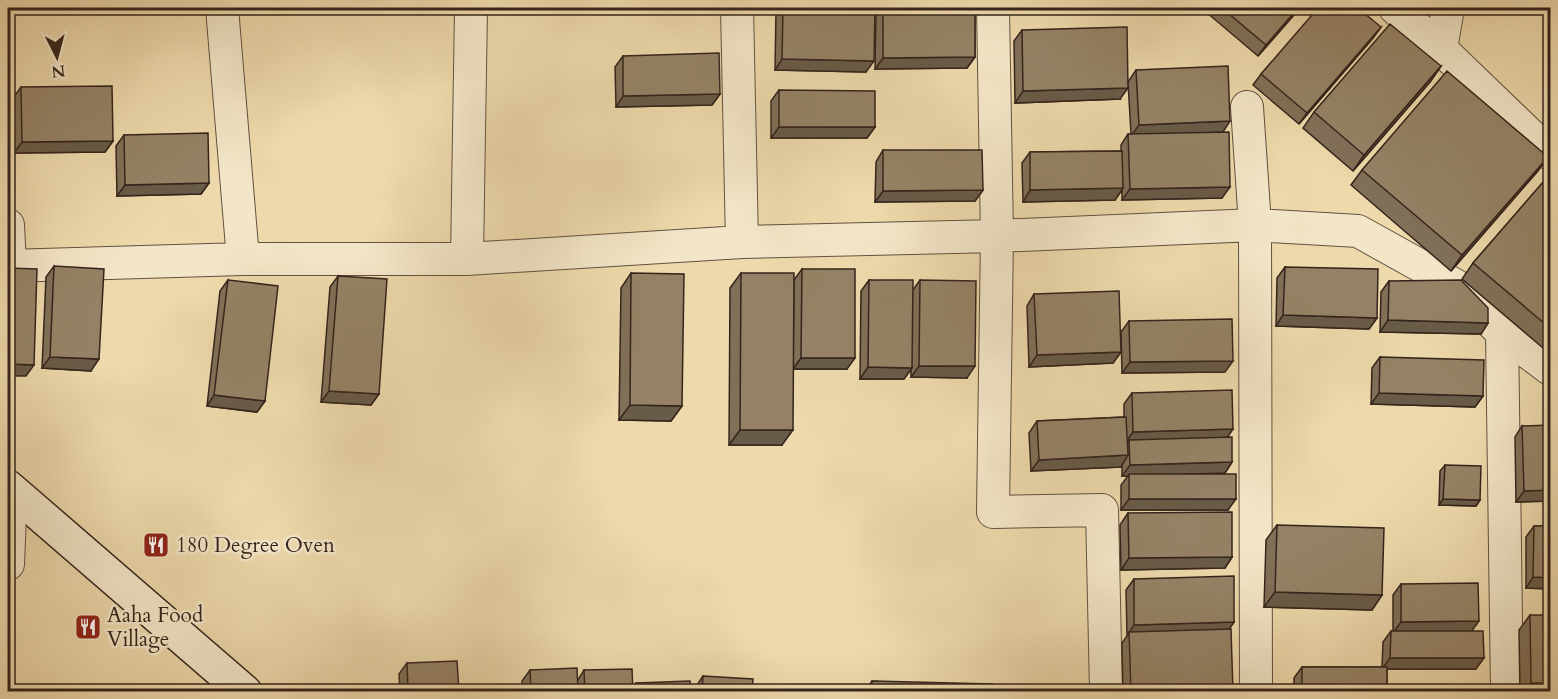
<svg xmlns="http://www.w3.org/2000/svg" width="1558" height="699" viewBox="0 0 1558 699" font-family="Cardo,serif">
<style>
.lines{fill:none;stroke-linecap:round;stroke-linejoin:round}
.street-casing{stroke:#635140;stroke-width:34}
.secondary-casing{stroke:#35241c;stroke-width:36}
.street{stroke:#f3e6c8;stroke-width:32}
.secondary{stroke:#f3e6c8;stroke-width:33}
.wall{fill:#807058;stroke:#35241c;stroke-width:1.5}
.shaded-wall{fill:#685b47;stroke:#35241c;stroke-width:1.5}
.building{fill:#958266;stroke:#35241c;stroke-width:1.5}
.labels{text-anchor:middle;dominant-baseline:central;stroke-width:5;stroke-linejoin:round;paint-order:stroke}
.poi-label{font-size:21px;fill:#35241c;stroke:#f3e6c8;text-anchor:start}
</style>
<rect width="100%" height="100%" fill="#edd9ab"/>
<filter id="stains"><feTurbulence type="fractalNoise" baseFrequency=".00333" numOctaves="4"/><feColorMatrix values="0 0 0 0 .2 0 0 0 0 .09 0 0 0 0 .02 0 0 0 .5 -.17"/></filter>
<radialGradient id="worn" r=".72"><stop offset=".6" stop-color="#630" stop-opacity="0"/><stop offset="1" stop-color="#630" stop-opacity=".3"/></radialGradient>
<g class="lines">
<defs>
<path id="street" d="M222,8L243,259
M993,8L997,236L993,512L1102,510L1106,692
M1395,8L1441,49
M1448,8L1441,49L1550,154
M1247,107L1255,225L1256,692
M8,225L10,266
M742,242L997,236L1255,225L1358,231L1455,285L1502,333L1550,369
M467,259L471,8
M8,266L243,259H467L742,242L737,8
M1502,333L1507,692
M8,564L11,491"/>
<path id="secondary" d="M8,487L245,692"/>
</defs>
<!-- street casing -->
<use href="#street" class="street-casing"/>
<!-- secondary casing -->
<use href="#secondary" class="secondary-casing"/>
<!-- street -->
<use href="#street" class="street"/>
<!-- secondary -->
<use href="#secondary" class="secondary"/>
</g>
<!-- wall -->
<path class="wall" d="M777,8H875L866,72L775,70L776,10Z
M876,8H975V57L967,68L875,69Z
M1209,8H1300L1258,56L1206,12Z
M1381,27L1373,38L1299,124L1253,85L1261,74Z
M1022,30L1120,99L1015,103L1014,41Z
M623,56L720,94L712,105L616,107L615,67Z
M1441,66L1430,82L1353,171L1303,128L1314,112Z
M1136,70L1223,132L1222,198L1122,200V190L1115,200L1023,202L1022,163L1030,152L1121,151V145L1128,134H1131L1128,82Z
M21,87L113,141L105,152L14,153L13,98Z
M779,90L875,127L867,138H771V101Z
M124,135L209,183L201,194L117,196L116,146Z
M883,150L983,190L975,201L875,202L876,162Z
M1548,157L1537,172L1451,271L1351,185L1362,170Z
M1551,173V339L1543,348L1462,279L1473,263Z
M54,266L91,371L42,368L46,277Z
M1285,267L1377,318L1369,329L1276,326L1277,278Z
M802,269L847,369H793L794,280Z
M631,273L682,406L671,421L619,420L621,288Z
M741,273L782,445H729L730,288Z
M338,276L379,394L371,405L321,402L330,287Z
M228,280L265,401L257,412L207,406L220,291Z
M869,280L913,290L920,280L967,378L911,377V369L904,379H860L861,291Z
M1389,281L1488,323L1481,334L1380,332L1381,292Z
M1034,294L1121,352L1113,363L1029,367L1027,306Z
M1129,321L1225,372L1122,373L1121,332Z
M1380,357L1483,396L1475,407L1371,404L1372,368Z
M1132,393L1227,437L1232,462L1225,473L1196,474L1228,510H1121V485L1128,476H1122V465L1121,467L1031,471L1029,433L1037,421L1124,417V404Z
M1522,426L1551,501L1516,502L1515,437Z
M1445,465L1480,500L1476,506L1439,505L1440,471Z
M1128,513L1232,557L1225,568L1121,570L1120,525Z
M1277,525L1382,595L1372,610L1264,607L1266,540Z
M1534,526H1551V589L1526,588V537Z
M1134,579L1234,622L1229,629L1233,692H1123L1122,643L1127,636L1126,590Z
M1401,584L1472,631L1476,669H1387V692H1294V678L1302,667H1382L1383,642L1391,631H1393V595Z
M1530,615L1551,692H1520L1519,630Z
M407,663L459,692H400L399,674Z
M530,670L578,680L584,670L633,687L636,683L691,692H522V681Z
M703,676L752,692H695V688Z
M872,681L993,692H865Z"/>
<!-- shaded-wall -->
<path class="shaded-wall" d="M511,8H575L511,9Z
M1298,8H1300L1258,56L1266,45Z
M1381,27L1373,38L1299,124L1307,113Z
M975,57L967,68L875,69L883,58Z
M782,59L874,61L866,72L775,70Z
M1441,66L1430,82L1353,171L1364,155Z
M1128,88L1120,99L1015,103L1023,91Z
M720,94L712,105L616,107L623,96Z
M1230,121L1223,132L1131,136L1139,125Z
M779,127H875L867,138H771Z
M113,141L105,152L14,153L22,142Z
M1548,157L1537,172L1451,271L1462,255Z
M209,183L201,194L117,196L125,185Z
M1230,187L1222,198L1122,200L1130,189Z
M1123,188L1115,200L1023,202L1030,190Z
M983,190L975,201L875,202L883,191Z
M1283,315L1377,318L1369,329L1276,326Z
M1388,320L1488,323L1481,334L1380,332Z
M1121,352L1113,363L1029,367L1037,355Z
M50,357L99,359L91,371L42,368Z
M801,358H855L847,369H793Z
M1233,361L1225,372L1122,373L1130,362Z
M8,364L34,365L26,376H8Z
M919,366H975L967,378L911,377Z
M868,367L912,368L904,379H860Z
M329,391L379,394L371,405L321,402Z
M1379,393L1483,396L1475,407L1371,404Z
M214,395L265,401L257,412L207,406Z
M630,405L682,406L671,421L619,420Z
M1233,429L1225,441L1129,440L1127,443H1125L1133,432Z
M740,430H793L782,445H729Z
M1128,455L1121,467L1031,471L1039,460Z
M1232,462L1225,473L1129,476V474L1128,476H1122L1130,465Z
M1551,490V501L1516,502L1524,491Z
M1129,499H1236L1228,510H1121Z
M1443,499L1480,500L1476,506L1439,505Z
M1232,557L1225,568L1121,570L1129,558Z
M1533,577L1551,578V589L1526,588Z
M1275,592L1382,595L1372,610L1264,607Z
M1479,621L1471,632L1393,633L1401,622Z
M1234,622L1226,634L1129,632L1127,636L1134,625Z
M1390,658H1484L1476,669H1382Z
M1531,683H1551V692H1525Z"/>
<!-- building -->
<path class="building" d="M783,8H875L874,61L782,59Z
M883,8H975V57L883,58Z
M1222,8H1298L1266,45Z
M1318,8H1358L1381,27L1307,113L1261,74Z
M1390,24L1441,66L1364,155L1314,112Z
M1127,27L1128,88L1023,91L1022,30Z
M719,53L720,94L623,96V56Z
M1228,66L1230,121L1139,125L1136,70Z
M1447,71L1548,157L1462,255L1362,170Z
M112,86L113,141L22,142L21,87Z
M779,90L875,91V127H779Z
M1229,132L1230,187L1130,189L1128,134Z
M208,133L209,183L125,185L124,135Z
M883,150H982L983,190L883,191Z
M1122,151L1123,188L1030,190V152Z
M1551,173V329L1473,263Z
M54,266L104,269L99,359L50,357Z
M1285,267L1378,269L1377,318L1283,315Z
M8,268L37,269L34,365L8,364Z
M802,269H855V358H801Z
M631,273L684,274L682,406L630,405Z
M741,273H794L793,430H740Z
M338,276L387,279L379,394L329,391Z
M228,280L278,286L265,401L214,395Z
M869,280H913L912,368L868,367Z
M920,280L976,281L975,366H919Z
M1461,280L1488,308V323L1388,320L1389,281Z
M1119,291L1121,352L1037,355L1034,294Z
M1232,319L1233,361L1130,362L1129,321Z
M1380,357L1484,360L1483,396L1379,393Z
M1232,390L1233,429L1133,432L1132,393Z
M1126,417L1128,455L1039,460L1037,421Z
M1551,425V490L1524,491L1522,426Z
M1232,437V462L1130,465L1129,440Z
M1445,465L1481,466L1480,500L1443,499Z
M1129,474H1236V499H1129Z
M1232,512V557L1129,558L1128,513Z
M1277,525L1384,528L1382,595L1275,592Z
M1534,526H1551V578L1533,577Z
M1234,576V622L1134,625V579Z
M1478,583L1479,621L1401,622V584Z
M1530,615H1551V683H1531Z
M1231,629L1233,692H1131L1129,632Z
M1391,631H1483L1484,658H1390Z
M457,661L459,692H408L407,663Z
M1302,667H1387V692H1302Z
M577,668L578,692H531L530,670Z
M632,669L633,692H585L584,670Z
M703,676L753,679L752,692H702Z
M690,681L691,692H636V683Z
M872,681L993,684V692H872Z"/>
<!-- icons -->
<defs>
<symbol id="restaurant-square" viewBox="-11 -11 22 22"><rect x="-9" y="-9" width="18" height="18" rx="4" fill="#8f2418" stroke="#f3e6c8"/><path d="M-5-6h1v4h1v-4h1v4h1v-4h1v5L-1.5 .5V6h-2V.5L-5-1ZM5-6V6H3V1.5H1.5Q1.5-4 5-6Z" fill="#fff"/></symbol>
</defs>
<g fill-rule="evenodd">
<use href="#restaurant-square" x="141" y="530" width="30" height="30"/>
<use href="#restaurant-square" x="73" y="612" width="30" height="30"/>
</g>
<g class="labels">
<!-- poi labels -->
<g class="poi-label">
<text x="176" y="545">180 Degree Oven</text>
<text x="107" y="615">Aaha Food<tspan x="107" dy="24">Village</tspan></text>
</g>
</g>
<!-- margin -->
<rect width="1558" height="699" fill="none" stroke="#edd9ab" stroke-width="30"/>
<rect x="9" y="9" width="1540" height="681" fill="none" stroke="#35241c" stroke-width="3"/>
<rect x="15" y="15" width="1528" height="669" fill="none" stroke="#35241c" stroke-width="1.5"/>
<!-- north arrow -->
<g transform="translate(57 57) rotate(174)" stroke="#f3e6c8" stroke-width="4.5" paint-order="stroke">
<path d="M0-4.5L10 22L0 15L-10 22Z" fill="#35241c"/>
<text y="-9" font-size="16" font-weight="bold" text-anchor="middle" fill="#35241c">N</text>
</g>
<rect width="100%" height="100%" filter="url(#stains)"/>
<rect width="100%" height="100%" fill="url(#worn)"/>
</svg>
